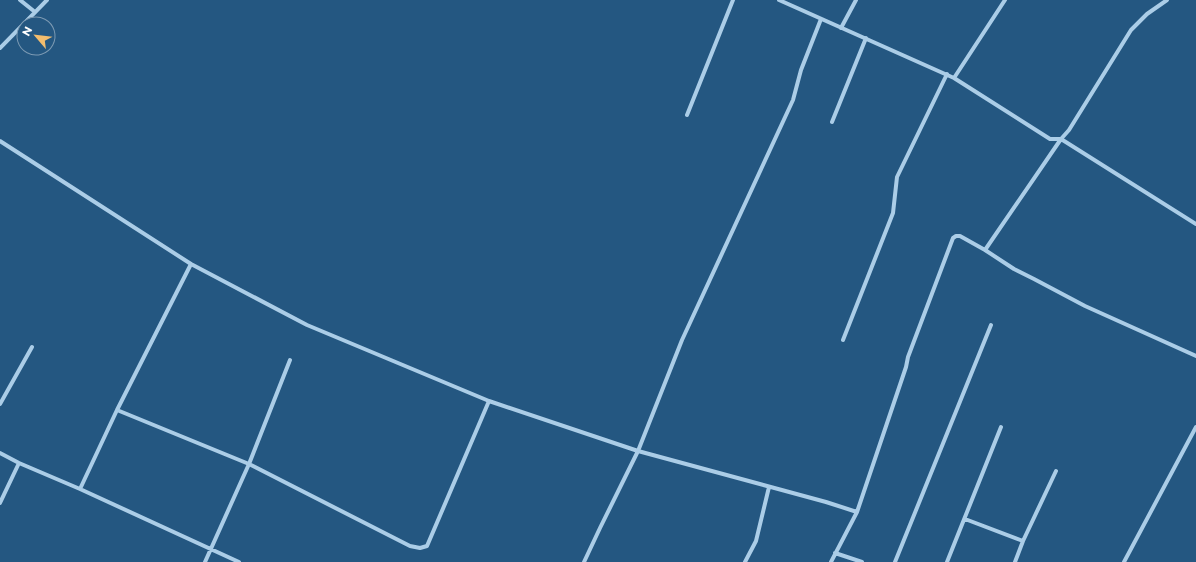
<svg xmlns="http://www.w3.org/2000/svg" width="1196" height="562" viewBox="0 0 1196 562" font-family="Montserrat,sans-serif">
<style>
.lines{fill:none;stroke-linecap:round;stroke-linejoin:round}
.street{stroke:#abcde7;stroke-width:4}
</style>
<rect width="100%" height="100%" fill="#245781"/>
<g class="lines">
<!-- street -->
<path class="street" d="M20,0L35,12
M779,0L954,78L1050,139H1061L1069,130L1131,30L1147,14L1167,0
M841,28L856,0
M0,48L47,0
M954,78L1005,0
M687,115L733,0
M832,122L866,38
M0,141L191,264L307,325L489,401L638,451L826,502L857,512L906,367L908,357L953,238L956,236H960L985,250L1061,139L1196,224
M985,250L1014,269L1034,279L1085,306L1196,356
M843,340L893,213L897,177L947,74
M0,404L32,347
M117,410L249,464L410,546L420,548L427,546L489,401
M0,453L19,463L80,489L239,562
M80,489L117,410L191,264
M0,503L19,463
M965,519L1023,541
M835,553L862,562
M205,562L249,464L290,360
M584,562L600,528L638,451L682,340L793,100L801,70L821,19
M745,562L756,541L769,487
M831,562L857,512
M895,562L991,325
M947,562L1001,427
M1015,562L1023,541L1056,471
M1124,562L1196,427"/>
</g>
<!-- north arrow -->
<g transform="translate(36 36) rotate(298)"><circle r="19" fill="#245781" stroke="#7c9ab3"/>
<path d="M0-3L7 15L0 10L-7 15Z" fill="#f2bd6e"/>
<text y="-6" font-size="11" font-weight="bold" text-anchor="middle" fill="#ffffff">N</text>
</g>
</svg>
